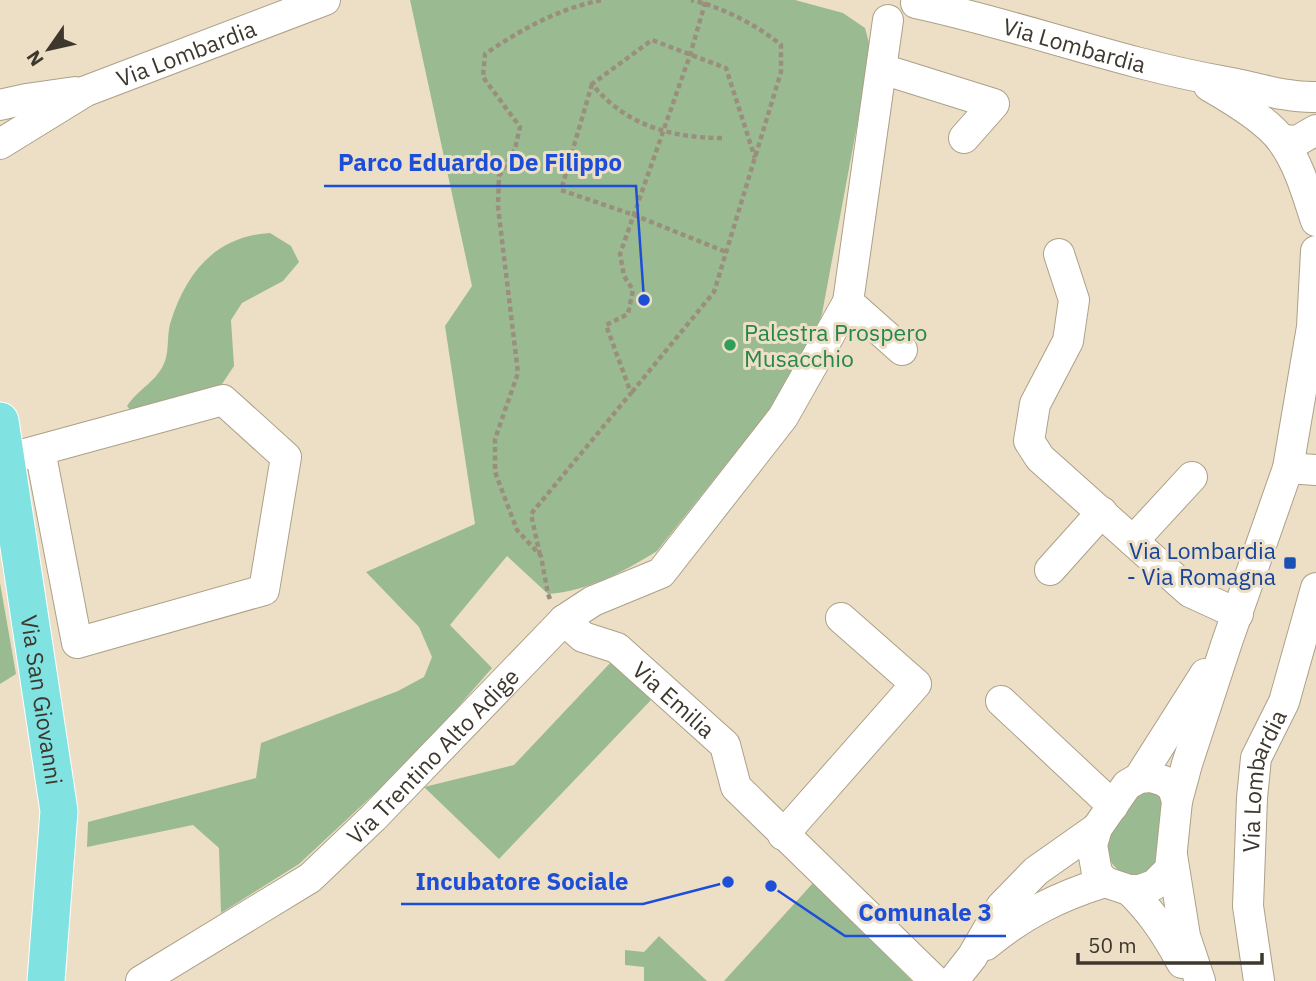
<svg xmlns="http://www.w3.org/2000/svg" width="1316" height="981" viewBox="0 0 1316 981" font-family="'IBM Plex Sans',sans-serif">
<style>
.green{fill:#9abb92}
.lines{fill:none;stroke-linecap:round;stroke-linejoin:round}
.minor-casing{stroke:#aca088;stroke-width:32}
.major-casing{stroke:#fff;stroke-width:39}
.path{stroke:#9a8f7d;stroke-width:4.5;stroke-dasharray:5 3.5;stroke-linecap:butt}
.minor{stroke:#fff;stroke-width:30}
.major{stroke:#80e3e2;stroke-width:37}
.leisure-dot{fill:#2e9e5b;stroke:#eddfc6;stroke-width:2.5}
.transit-dot{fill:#1a4fb4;stroke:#eddfc6;stroke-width:2.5}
.labels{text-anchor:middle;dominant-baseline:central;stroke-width:6;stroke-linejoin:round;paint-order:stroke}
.street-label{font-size:23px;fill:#3d372d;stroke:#eddfc6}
.leisure-label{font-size:23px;fill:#27864d;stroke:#eddfc6;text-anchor:start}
.transit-label{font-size:23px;fill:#164399;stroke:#eddfc6;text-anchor:end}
.leader{fill:none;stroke:#1d4ed8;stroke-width:2.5}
.callout-dot{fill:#1d4ed8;stroke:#eddfc6;stroke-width:2.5}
.callout-label{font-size:24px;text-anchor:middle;font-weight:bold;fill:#1d4ed8;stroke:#eddfc6;stroke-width:6;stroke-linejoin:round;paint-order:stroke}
</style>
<rect width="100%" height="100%" fill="#eddfc6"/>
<!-- green -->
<path class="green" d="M410,0H795L843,13L865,28L871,50L822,314L801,370L657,551C623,572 588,591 548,594L507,556L450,625L492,668L417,754L299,864L221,913L219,848L193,825L87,847L88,822L256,778L261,743L398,691L424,677L432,657L419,627L366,572L475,524L445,326L472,286Z
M270,233L291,246L299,262L283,281L242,303L231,320L234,366L222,384L209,391L133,413L127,406C138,389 158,381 165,361C169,350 167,336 170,324C185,274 215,236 270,233Z
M0,583L16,674L0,684Z
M612,661L651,700L499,859L424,787L514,765Z
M1140,791L1158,793L1163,798L1160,861C1156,864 1152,869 1147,872C1126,883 1105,865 1107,843C1108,827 1131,804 1140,791Z
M813,883L912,981H724Z
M659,936L707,981H644V967L625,965V950L644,952Z"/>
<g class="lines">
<defs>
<g id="minor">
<path id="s1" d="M916,3C1019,25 1119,63 1221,81C1253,86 1284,98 1316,97"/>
<path d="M882,69L994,104L964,138"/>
<path d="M1209,86C1230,98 1268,121 1282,141C1299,164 1307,194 1316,221"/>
<path d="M0,105L26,99L75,92"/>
<path d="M1282,140L1297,141L1316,130"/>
<path id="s2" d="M0,144L86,91L325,0"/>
<path d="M1059,254L1074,300L1068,341L1035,404L1029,441L1040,458L1190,592L1238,614"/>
<path d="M848,302L902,350"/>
<path d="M7,459L223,400L286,457L264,590L77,643L40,450"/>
<path d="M1288,468L1316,470"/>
<path d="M1133,541L1192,477"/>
<path d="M1050,570L1102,512"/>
<path id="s3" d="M564,620L583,637L617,648L725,745L736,787L935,981"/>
<path d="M1001,701L1113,806"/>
<path d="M1151,777L1164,781L1173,788L1177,801L1170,869L1154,885L1140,890H1129L1105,882L1097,873L1092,845L1097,828L1127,785L1139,778Z"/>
<path d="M1139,778L1205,674"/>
<path d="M1177,801L1187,764L1227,642L1288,468L1312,327L1316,251"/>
<path d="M783,835L916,684L841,618"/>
<path d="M1172,855L1185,936L1200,981"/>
<path d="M1129,890C1152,912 1167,935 1182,963"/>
<path d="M986,945C1023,914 1060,896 1105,882"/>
<path id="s4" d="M141,981L310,878L373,818L564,620L593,601L661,573L783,417L848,302L888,20"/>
<path d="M953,981L972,957L1001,907L1036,871L1097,828"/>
<path id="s5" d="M1259,981L1248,906L1252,798L1256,758L1284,702L1316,588"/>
</g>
<g id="major">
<path id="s6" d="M0,421L59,811L46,981"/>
</g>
</defs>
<!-- minor casing -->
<use href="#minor" class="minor-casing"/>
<!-- major casing -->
<use href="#major" class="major-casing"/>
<!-- path -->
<path class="path" d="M592,84L561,190L634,215L726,252
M722,138C671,138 625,125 592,84L652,40L726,68L755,158
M632,392L714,292L781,72V45C757,25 722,7 691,0
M540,555L531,514L631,393L606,325L628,314L633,290L624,276L620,254L690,55L706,0
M550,599L548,594L541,556L517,530L495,472V439L518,373L498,207L499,176L515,149L520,127L483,77L485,54C522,29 559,8 603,0"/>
<!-- minor -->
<use href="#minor" class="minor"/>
<!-- major -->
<use href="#major" class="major"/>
</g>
<!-- markers -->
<circle class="leisure-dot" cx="730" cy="345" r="7"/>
<rect class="transit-dot" x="1283" y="556" width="14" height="14" rx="3.5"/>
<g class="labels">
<!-- street labels -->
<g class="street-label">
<text stroke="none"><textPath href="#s1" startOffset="164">Via Lombardia</textPath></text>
<text stroke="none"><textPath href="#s2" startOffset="208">Via Lombardia</textPath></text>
<text stroke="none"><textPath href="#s3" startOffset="138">Via Emilia</textPath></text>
<text stroke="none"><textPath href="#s6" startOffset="282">Via San Giovanni</textPath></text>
<text stroke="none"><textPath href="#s4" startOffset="371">Via Trentino Alto Adige</textPath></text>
<text stroke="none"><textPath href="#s5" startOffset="203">Via Lombardia</textPath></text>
</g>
<!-- leisure labels -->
<g class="leisure-label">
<text x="744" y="332">Palestra Prospero<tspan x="744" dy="26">Musacchio</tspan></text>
</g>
<!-- transit labels -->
<g class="transit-label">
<text x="1276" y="550">Via Lombardia<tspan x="1276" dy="26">- Via Romagna</tspan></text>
</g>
</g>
<!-- callouts -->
<path class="leader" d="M644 300L636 186H324M728 882L643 904H401M771 886L845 936H1006"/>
<g class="callout-dot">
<circle cx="644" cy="300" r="7"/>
<circle cx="728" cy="882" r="7"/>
<circle cx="771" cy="886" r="7"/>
</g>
<g class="callout-label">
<text x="480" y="171">Parco Eduardo De Filippo</text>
<text x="522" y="890">Incubatore Sociale</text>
<text x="925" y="921">Comunale 3</text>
</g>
<!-- north arrow -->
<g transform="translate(49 49) rotate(236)" stroke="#eddfc6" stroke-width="5" paint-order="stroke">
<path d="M0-5L12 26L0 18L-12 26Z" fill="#3d372d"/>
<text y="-10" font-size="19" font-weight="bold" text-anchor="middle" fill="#3d372d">N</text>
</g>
<!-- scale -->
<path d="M1078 953v10h184v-10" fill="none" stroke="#3d372d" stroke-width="3.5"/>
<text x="1088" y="953" font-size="21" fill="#3d372d" stroke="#eddfc6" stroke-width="5" paint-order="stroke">50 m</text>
</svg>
